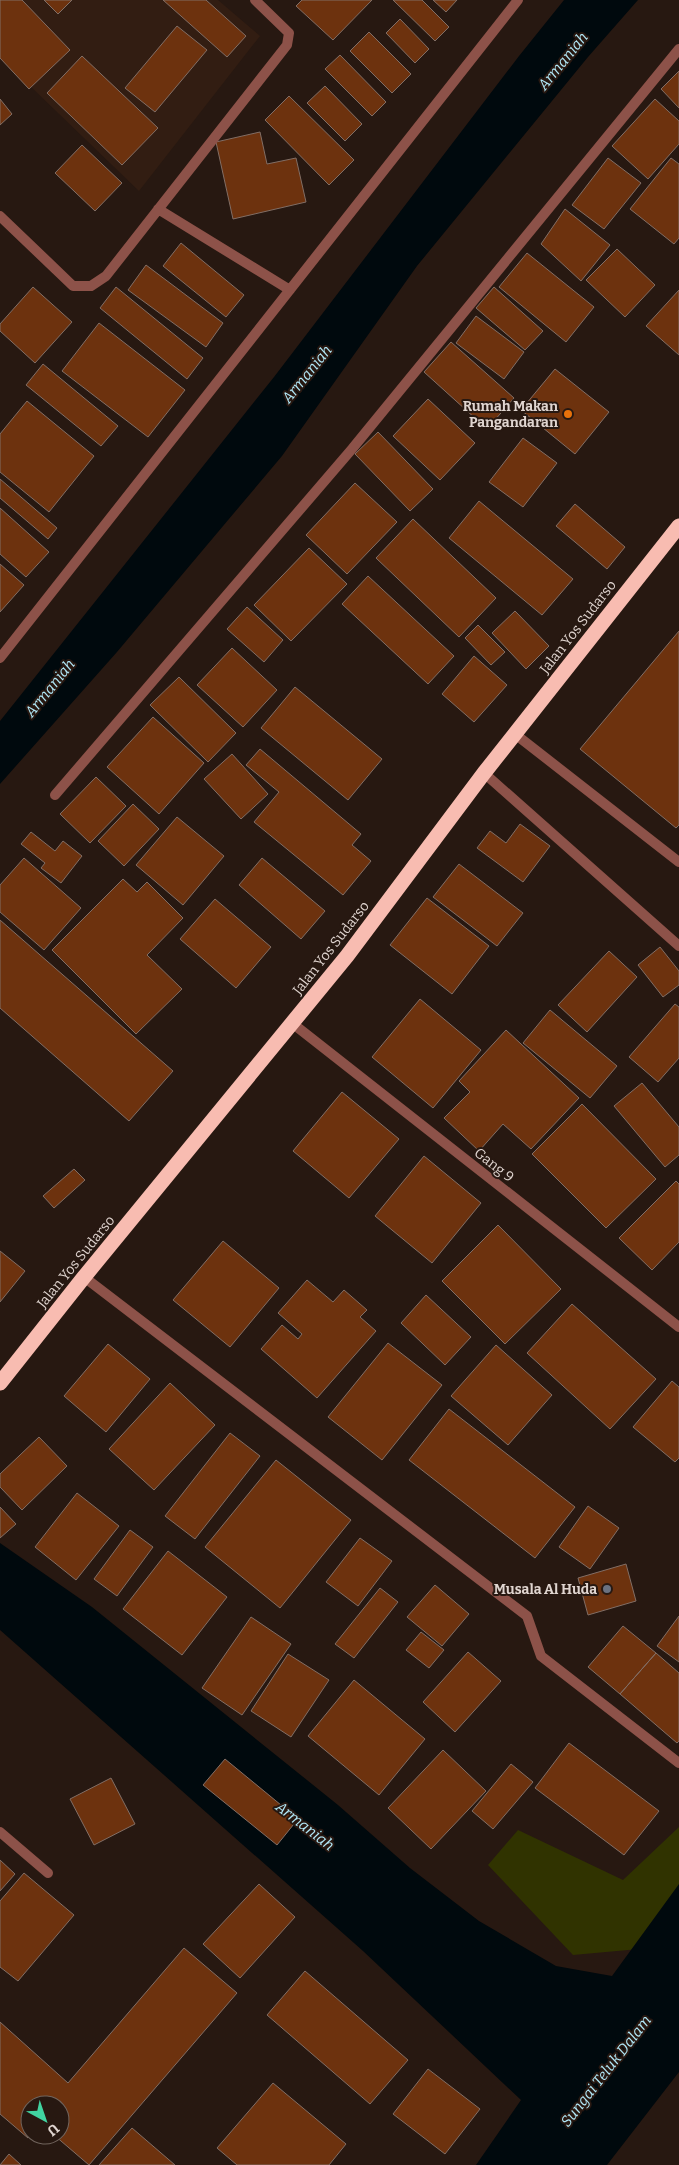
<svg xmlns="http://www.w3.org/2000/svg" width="679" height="2165" viewBox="0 0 679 2165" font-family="Bitter,serif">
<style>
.built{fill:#321d12}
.green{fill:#303300}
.water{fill:#00090d}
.building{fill:#6d320e;stroke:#826e65}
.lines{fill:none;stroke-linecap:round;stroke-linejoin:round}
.lane{stroke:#8d5249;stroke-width:10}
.street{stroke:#8d5249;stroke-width:10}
.highway{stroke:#f8bcb1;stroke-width:15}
.food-dot{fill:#e8710a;stroke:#271811;stroke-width:2}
.worship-dot{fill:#6b7280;stroke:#271811;stroke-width:2}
.labels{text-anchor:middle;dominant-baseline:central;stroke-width:4;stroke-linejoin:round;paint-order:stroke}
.poi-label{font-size:14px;font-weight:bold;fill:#e0d5d0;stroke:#271811;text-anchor:end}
.street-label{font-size:14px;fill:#e0d5d0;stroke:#271811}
.water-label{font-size:15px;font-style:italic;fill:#b2e9f9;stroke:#271811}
</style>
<rect width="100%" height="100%" fill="#271811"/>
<!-- built -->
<path class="built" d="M0,0H218L260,36L139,191L0,57Z"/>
<!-- green -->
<path class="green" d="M679,1827V1910L650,1948L573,1955L488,1865L518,1830L623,1880Z"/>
<!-- water -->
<path class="water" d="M564,0H638L588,57L417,266L282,456L117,652L0,784V721L274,377L519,56Z
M0,1543L92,1607L338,1805L410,1868L479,1921L556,1966L612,1976L679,1884V2072L607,2165H476L521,2100L363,1951L0,1630Z"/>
<!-- building -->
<path class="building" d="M0,0H22L70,50L29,89L0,58Z
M44,0H72L58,14Z
M163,0H206L246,36L227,57Z
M302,0H372L333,40L296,6Z
M393,0H422L449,27L435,41Z
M433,0H457L446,12Z
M400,19L429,49L415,63L386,33Z
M177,26L207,50L155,112L125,88Z
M369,32L411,74L392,93L350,51Z
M340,55L386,102L372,116L325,69Z
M82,56L158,128L122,165L47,93Z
M679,71V108L661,89Z
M325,86L362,124L345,141L307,103Z
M289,96L354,160L329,185L265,120Z
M0,99L12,114L0,125Z
M655,99L679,121V144L648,179L612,146Z
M260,132L267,164L296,158L306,202L233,219L216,142Z
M82,145L122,183L95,211L55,173Z
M608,158L641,183L604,229L572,205Z
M671,158L679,164V238L674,244L630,209Z
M565,209L610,245L581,281L541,244Z
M181,243L244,295L226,317L163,266Z
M617,249L655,285L625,317L586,280Z
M527,253L594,307L566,342L499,287Z
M146,265L223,323L206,347L128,290Z
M33,287L72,322L35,363L0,331V324Z
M116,287L203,358L187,379L100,308Z
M494,287L543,331L525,350L476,308Z
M679,290V355L646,326Z
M476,316L524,352L504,379L456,343Z
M99,323L185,390L148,437L62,371Z
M451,342L514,398L487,429L424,372Z
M43,364L118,426L101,446L26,385Z
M555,369L609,412L575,454L521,410Z
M428,399L475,443L440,480L393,436Z
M27,401L94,456L49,512L0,472V434Z
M378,432L433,489L410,511L355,454Z
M523,438L557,463L523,507L489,482Z
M0,479L57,528L48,539L0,498Z
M355,483L397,522L347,574L306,535Z
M479,501L573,579L542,615L449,538Z
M575,504L625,547L607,569L556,526Z
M0,508L49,552L26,577L0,554Z
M413,519L496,598L459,637L376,558Z
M309,548L347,584L291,641L254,605Z
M0,564L24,585L0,612Z
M368,576L454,656L428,684L342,604Z
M247,607L283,640L264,662L227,629Z
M515,611L549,646L526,669L492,633Z
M478,625L505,652L491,665L465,638Z
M679,631V825L676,828L580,749Z
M232,648L277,690L243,727L197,685Z
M474,656L507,685L474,722L442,694Z
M179,677L236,733L208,762L150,705Z
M295,687L382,759L348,800L261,728Z
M153,717L204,763L159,814L107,767Z
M260,749L361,834L352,845L371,861L343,895L254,822L279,792L246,765Z
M232,754L268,794L241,819L204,779Z
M96,777L126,806L90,843L60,814Z
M133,804L159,829L124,866L98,841Z
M177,817L224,856L183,905L136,865Z
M520,824L550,846L523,882L477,848L490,831L506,843Z
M31,832L55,851L63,841L82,856L61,883L41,868L45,863L21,844Z
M24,858L81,908L44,950L0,912V885Z
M262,858L325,911L301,939L239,885Z
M459,864L523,913L497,946L433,897Z
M123,879L137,892L147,882L183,918L147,955L182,989L136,1034L52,950Z
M427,898L489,946L452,994L390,945Z
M215,899L271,947L236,988L180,939Z
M0,920L173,1071L129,1121L0,1008Z
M660,947L679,971V985L663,997L638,965Z
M609,951L637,977L587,1032L558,1005Z
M420,999L481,1050L433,1108L372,1057Z
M675,1004L679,1007V1058L658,1082L629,1057Z
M550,1010L617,1066L590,1098L523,1043Z
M506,1030L579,1098L531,1149L503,1124L479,1151L444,1118L470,1092L459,1081Z
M642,1083L679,1127V1155L665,1167L614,1106Z
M342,1092L399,1139L349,1198L293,1151Z
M582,1104L656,1179L606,1228L532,1154Z
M424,1156L481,1203L432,1263L375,1216Z
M74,1169L85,1180L54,1208L43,1196Z
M676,1181L679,1184V1242L652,1270L619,1238Z
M498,1225L561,1289L505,1344L442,1281Z
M223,1241L279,1288L230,1347L173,1300Z
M0,1251L25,1271L0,1302Z
M307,1280L333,1302L344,1290L367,1310L360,1317L376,1331L317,1398L261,1349L282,1325L298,1339L302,1334L278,1313Z
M426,1295L471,1337L445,1365L401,1323Z
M572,1304L656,1379L610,1429L527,1353Z
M388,1343L442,1385L382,1460L328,1417Z
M108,1344L150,1379L106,1432L64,1396Z
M496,1345L552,1395L508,1445L451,1396Z
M672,1381L679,1387V1458L675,1462L633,1427Z
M170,1383L215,1425L154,1490L109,1449Z
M449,1409L575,1507L535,1558L409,1460Z
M230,1433L260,1456L195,1539L165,1516Z
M39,1437L67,1466L22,1510L0,1487V1474Z
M276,1460L351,1520L280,1608L205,1547Z
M77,1493L119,1526L76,1580L35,1547Z
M588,1506L619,1528L590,1569L559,1547Z
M0,1507L16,1524L0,1538Z
M130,1530L153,1547L117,1596L94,1579Z
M360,1538L392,1561L358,1606L326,1582Z
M168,1551L227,1597L182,1655L123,1609Z
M626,1564L636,1601L588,1615L578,1578Z
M435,1585L469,1614L442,1646L407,1617Z
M380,1588L398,1602L354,1658L335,1644Z
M679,1616V1662L657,1646Z
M251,1617L291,1644L242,1715L202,1688Z
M623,1626L656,1653L620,1694L588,1667Z
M421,1632L444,1650L429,1668L406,1650Z
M468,1652L501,1681L455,1732L423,1702Z
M656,1653L679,1673V1741L677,1743L620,1694Z
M288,1654L329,1680L291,1737L251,1711Z
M354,1680L425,1739L379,1795L308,1736Z
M569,1743L659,1811L624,1855L535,1788Z
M443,1750L486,1791L431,1849L388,1808Z
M225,1759L298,1819L277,1845L203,1785Z
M511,1764L533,1782L493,1829L472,1811Z
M111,1778L135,1824L94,1845L70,1799Z
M0,1860L15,1874L0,1891Z
M24,1873L74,1915L18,1981L0,1967V1901Z
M259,1884L295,1917L240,1978L203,1944Z
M184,1948L237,1993L89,2165L54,2135H60V2105H30L31,2135L28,2138L0,2114V2022L68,2083Z
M305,1971L408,2060L370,2104L267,2015Z
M428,2069L480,2109L445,2154L393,2114Z
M273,2083L346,2144L329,2165H237L217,2148Z
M132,2128L175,2165H99Z
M9,2154L21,2165H0Z"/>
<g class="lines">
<!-- lane -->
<path class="lane" d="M515,734L679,862
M0,1832L48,1873"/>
<!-- street -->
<path class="street" d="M158,209L290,290
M0,216L73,286H91L106,276L287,45L289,33L255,0
M0,658L518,0
M484,773L679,946
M55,795L352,449L679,49
M292,1023L679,1327
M84,1277L527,1616L541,1656L679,1763"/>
<!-- highway -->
<path class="highway" d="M0,1383L84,1277L347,956L484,773L679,526"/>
</g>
<!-- markers -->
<circle class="food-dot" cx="568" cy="414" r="5"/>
<circle class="worship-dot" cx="607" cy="1589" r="5"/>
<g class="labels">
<!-- poi labels -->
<g class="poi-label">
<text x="558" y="406">Rumah Makan<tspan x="558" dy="16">Pangandaran</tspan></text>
<text x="597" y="1589">Musala Al Huda</text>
</g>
<!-- street labels -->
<g class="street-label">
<text transform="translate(578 627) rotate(-52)">Jalan Yos Sudarso</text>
<text transform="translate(331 948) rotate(-52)">Jalan Yos Sudarso</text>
<text transform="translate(494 1165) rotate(38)">Gang 9</text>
<text transform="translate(76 1262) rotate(-51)">Jalan Yos Sudarso</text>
</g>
<!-- water labels -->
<g class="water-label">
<text transform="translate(563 61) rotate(-51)">Armaniah</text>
<text transform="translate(307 374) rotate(-51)">Armaniah</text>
<text transform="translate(50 688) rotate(-51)">Armaniah</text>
<text transform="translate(305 1826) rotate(38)">Armaniah</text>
<text transform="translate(606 2071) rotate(-52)">Sungai Teluk Dalam</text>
</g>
</g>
<!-- north arrow -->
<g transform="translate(45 2120) rotate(140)"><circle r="24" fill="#271811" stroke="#71645d"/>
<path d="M0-4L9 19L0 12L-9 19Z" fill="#41d4a1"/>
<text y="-8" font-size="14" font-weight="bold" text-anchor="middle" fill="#e0d5d0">U</text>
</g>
</svg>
